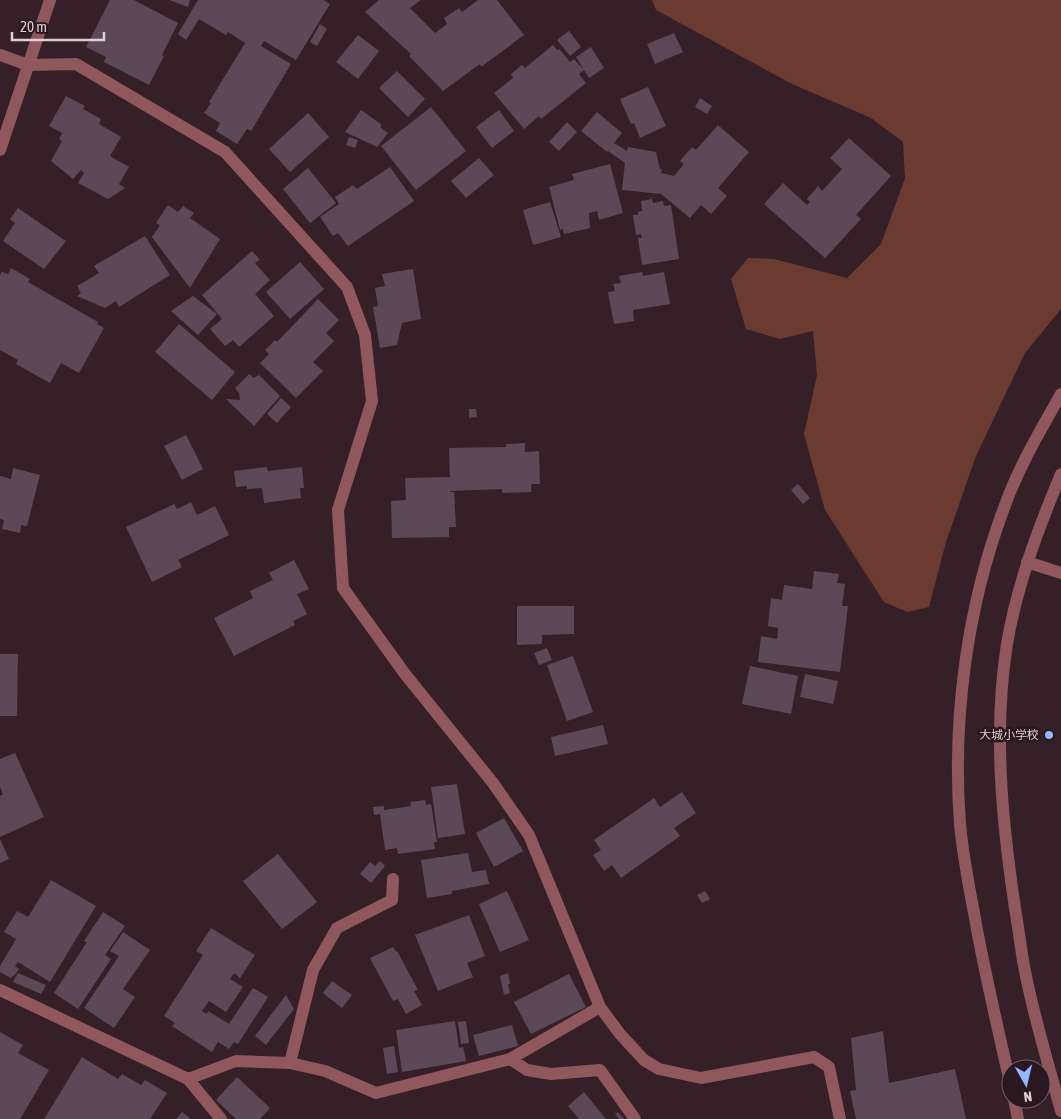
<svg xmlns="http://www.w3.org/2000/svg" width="1061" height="1119" viewBox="0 0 1061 1119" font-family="'Asap Condensed','Noto Sans JP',sans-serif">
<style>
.green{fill:#6b3a31}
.building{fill:#5c4957}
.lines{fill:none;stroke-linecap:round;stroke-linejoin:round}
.minor{stroke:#90575d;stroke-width:12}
.poi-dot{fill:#92b7fd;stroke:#2a171f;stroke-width:2}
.labels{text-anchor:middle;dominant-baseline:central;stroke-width:5;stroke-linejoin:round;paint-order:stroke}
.poi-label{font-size:12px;fill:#ded0d5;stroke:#2a171f;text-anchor:end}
</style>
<rect width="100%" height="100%" fill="#352028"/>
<!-- green -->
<path class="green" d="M652,0H1061V309L1025,353L976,456L946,542L929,607L907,612L884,602L825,510L804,434L817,375L813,331L780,339L746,329L731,279L748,258L774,259L847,278L881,244L905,178L903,142L871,118L792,84L656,10Z"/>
<!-- building -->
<path class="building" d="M110,0H134L178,23L162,55L164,56L149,85L104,62L106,57L86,47Z
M169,0H190L188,7Z
M198,0H323L330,4L296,60L264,41L261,46L291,64L251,131L247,129L237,144L216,131L220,123L204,113L211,103L209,102L245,43L228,32L226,35L199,19L186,40L178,34Z
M379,0H421L410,8L435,33L447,24L444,18L459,8L462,12L478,0H497L524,35L481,67L480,64L443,91L409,56L411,54L365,12Z
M320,24L327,29L317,46L310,42Z
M569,31L581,47L570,56L557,40Z
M674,33L683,52L655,64L647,44Z
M358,35L379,51L358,79L336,62Z
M553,45L557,50L559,49L570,62L574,59L584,70L579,74L586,83L541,119L539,116L524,129L494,93L513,78L511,74L522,65L525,68Z
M591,47L604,68L589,78L576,57Z
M397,71L425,99L408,117L379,88Z
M648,87L666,126L640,138L634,123L631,124L620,99Z
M66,96L85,106L83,109L101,119L99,124L121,137L110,156L129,167L119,184L125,188L108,199L78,183L84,173L81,170L73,179L51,161L62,141L59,139L62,133L49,126Z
M700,98L712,106L707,114L695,107Z
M431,107L466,151L416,190L381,146Z
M361,110L382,125L380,127L388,133L377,147L345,132Z
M499,110L514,131L492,148L476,127Z
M597,112L622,133L614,143L627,151L628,147L656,152L660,169H662L661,173L674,176L684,164L680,161L692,147L696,150L718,125L749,152L718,188L727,196L711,214L701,205L690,218L661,194L622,190L625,163L608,151L607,152L581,131Z
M308,113L329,137L290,172L269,149Z
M567,122L577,132L559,151L549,142Z
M349,137L358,140L355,148L346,145Z
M849,138L891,176L856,215L861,219L825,258L764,204L783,183L807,205L810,202L807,199L818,186L822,191L842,169L830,158Z
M479,158L494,175L466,198L451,181Z
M610,164L623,213L599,220L597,211L589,213L590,228L564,234L563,229L560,230L549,187L574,180L572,174Z
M390,167L414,201L348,246L338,233L333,236L320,217L339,204L335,197L353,185L357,189Z
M308,168L336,203L310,223L283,189Z
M652,199L653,203L663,201L664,206L671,205L679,259L642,265L638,238H642L641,234L636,235L633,215H638V212L642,211L641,201Z
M550,202L561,237L533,245L523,210Z
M168,205L178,212L183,206L194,213L190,218L220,239L190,288L152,237L160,225L156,223Z
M18,208L66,241L44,269L3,241L15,223L10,219Z
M145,236L170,275L119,307L116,301L105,308L77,296L81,293L77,286L99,273L94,266Z
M252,251L260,260L255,263L270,280L255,294L274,316L239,347L233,340L225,346L210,329L222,319L202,295Z
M300,262L324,289L290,319L266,292Z
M11,268L30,279L28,282L98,322L97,324L104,328L79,373L61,363L50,383L16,364L18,360L0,350V275L2,272L8,274Z
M413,269L421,319L402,323L397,345L380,348L373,307L378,306L375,288L385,286L382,274Z
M642,272L643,276L664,272L670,304L633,310L634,321L614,324L608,292L615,291L613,284L621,283L619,276Z
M193,296L217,314L198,335L171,311Z
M318,299L339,320L326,333L334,341L313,362L323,371L296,398L260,363L269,354L265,350L275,340L277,342Z
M179,324L235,372L212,400L155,352Z
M249,374L254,378L259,375L280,396L254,426L226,399L240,400L239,393L235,388Z
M281,398L291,407L277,423L267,414Z
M469,409H476L477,417L469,418Z
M186,435L203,469L182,480L164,446Z
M525,443V452L539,451L540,484H531V492L502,493V489L450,491V492H454L456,527H449V537L392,538L391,501L406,500L405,478L450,477L449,448L506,447V444Z
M267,467L268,471L302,467L304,488H300L301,498L264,503L262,488L247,489V486L236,487L234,471Z
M13,468L40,475L27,526L21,525L20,533L2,529L4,520L0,519V476L11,479Z
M798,484L810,498L803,504L791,490Z
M191,502L197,515L215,506L229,535L178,560L182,567L152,582L126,527L174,504L177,509Z
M294,560L309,589L297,594L307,614L293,621L295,625L234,656L214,618L253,598L250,591L273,580L269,573Z
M814,571L839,574L837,583L845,584L842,606H848L840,672L758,662L761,636L777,639L778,628L768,626L771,598L782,600L784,585L812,589Z
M517,606H574V634L542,635V644L517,645Z
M547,648L552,660L539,665L534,653Z
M0,654H18L17,716H0Z
M573,656L593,712L567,721L547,665Z
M750,666L798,676L791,714L742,704Z
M805,674L838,681L833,704L800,697Z
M603,725L608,744L555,756L551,737Z
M15,753L44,817L0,837V796L3,794L0,787V759Z
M457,784L465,834L438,838L431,787Z
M682,792L696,813L674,828L680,836L621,878L612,865L604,871L593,855L601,850L594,840L654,798L660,807Z
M425,800L426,805L431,804L437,842H434L435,849L398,854L397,848L385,850L380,814L374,815L373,807L384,806V810L411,806L410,802Z
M504,818L523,851L494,867L476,833Z
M0,839L9,859L0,863Z
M468,853L472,872L486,870L489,884L452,891V894L427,898L421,860Z
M278,854L317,902L282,929L243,881Z
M380,861L385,866L371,883L360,874L370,862L375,866Z
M51,880L96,906L50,982L18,962L15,966L19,969L14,976H12L11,978L0,972V966L16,939L4,932L17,911L28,917Z
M507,891L529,940L500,952L479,904Z
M705,891L710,899L702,903L697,895Z
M103,912L125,926L105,955L111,959L78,1009L54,993L87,942L84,941Z
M469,915L485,956L467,963L473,977L438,991L415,935Z
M211,928L255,955L240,978L234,973L230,979L243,987L226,1012L209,1001L202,1011L207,1014L208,1011L229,1024L253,988L268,997L238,1044L234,1042L229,1049L218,1042L212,1052L172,1026L175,1023L164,1016L203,955L196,951Z
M123,932L150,950L123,989L135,997L114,1028L84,1008L119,956L110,951Z
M393,947L396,952L397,951L418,990L414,991L422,1005L406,1014L398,999L393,1001L370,958Z
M18,973L46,985L41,994L13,982Z
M508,973L510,984H508L510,993L504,995L500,976Z
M569,974L586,1007L531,1034L514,1002Z
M332,981L352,995L342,1008L323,993Z
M286,995L294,1009L266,1045L255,1036Z
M455,1021L459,1048L463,1047L466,1061L402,1072L396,1030Z
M466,1021L469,1043L461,1044L458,1022Z
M512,1025L518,1046L479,1056L473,1035Z
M883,1031L889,1083L955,1069L966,1119H856L850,1091L856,1090L851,1038Z
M0,1032L23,1045L18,1053L49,1070L20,1119H0Z
M394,1046L398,1072L387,1074L383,1048Z
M82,1057L118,1079L122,1074L141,1085L145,1080L167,1093L150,1119H44Z
M237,1077L270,1108L260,1119H236L216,1100Z
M584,1092L606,1119H579L568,1106Z
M182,1112L191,1119H176Z
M618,1112L624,1119H619L615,1114Z"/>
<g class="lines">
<!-- minor -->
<path class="minor" d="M0,55L28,65L76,64L225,152L347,287L365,335L372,401L338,510L343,588L405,674L493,783L529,835L600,1007L620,1034L644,1060L659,1069L701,1078L814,1057L829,1067L840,1119
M0,150L50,0
M1061,474C1038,529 1017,585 1007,644C993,731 1002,821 1015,908C1019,931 1021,953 1026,976C1035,1021 1049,1066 1061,1111
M1027,562L1061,573
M0,990L188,1079L221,1119
M510,1059L600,1007
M290,1063L313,970L337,928L392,900L393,879
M188,1079L236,1061L290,1063L325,1071L376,1093L510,1059L527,1070L551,1074L600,1070L635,1119
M1011,1087C999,1033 986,979 976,924C970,891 963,858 960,824C952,719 967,607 1004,508C1018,468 1040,431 1061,394
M1014,1099L1018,1119"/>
</g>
<!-- markers -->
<circle class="poi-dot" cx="1049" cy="735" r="5"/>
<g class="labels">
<!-- poi labels -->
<g class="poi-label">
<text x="1039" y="735">大城小学校</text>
</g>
</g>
<!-- north arrow -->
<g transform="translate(1026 1084) rotate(172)"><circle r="24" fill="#2a171f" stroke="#726168"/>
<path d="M0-4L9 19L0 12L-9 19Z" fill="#92b7fd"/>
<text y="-8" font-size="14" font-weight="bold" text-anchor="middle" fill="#ded0d5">N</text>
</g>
<!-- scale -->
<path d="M12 32v8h92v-8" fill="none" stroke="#ded0d5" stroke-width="2.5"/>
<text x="20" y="32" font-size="15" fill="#ded0d5" stroke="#2a171f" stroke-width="4" paint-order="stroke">20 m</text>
</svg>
